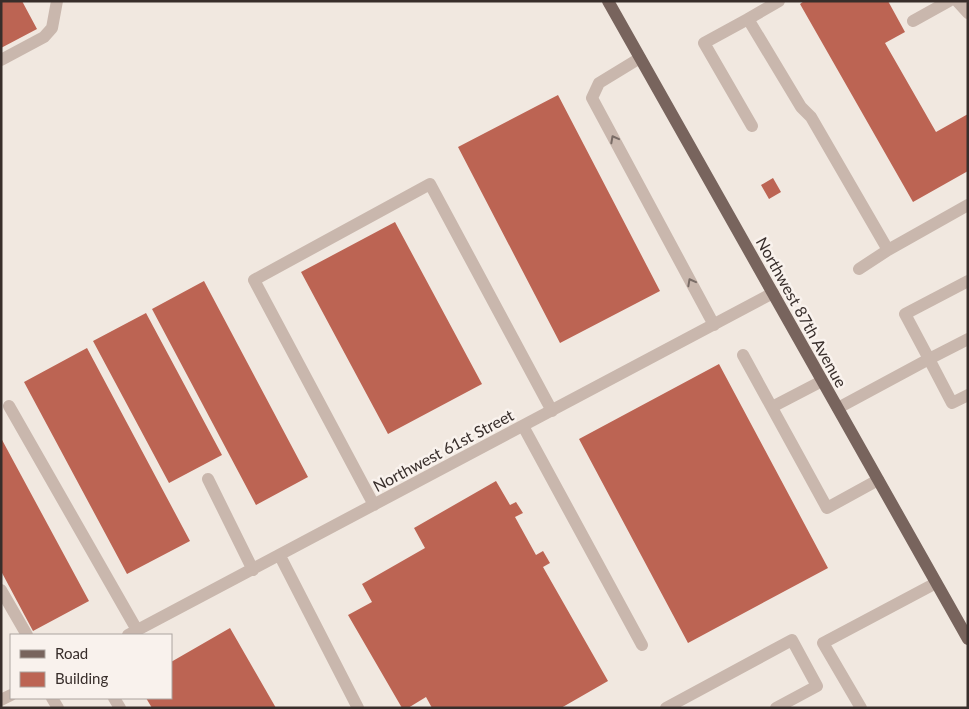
<svg xmlns="http://www.w3.org/2000/svg" width="969" height="709" viewBox="0 0 969 709" font-family="Lato,sans-serif">
<style>
.building{fill:#bc6453}
.lines{fill:none;stroke-linecap:round;stroke-linejoin:round}
.minor{stroke:#c9b7ad;stroke-width:12}
.major{stroke:#78645d;stroke-width:12}
.oneway{stroke:#796c66}
.labels{text-anchor:middle;dominant-baseline:central;stroke-width:5;stroke-linejoin:round;paint-order:stroke}
.street-label{font-size:16px;fill:#382e2b;stroke:#f9f2ed}
</style>
<rect width="100%" height="100%" fill="#f1e8e0"/>
<!-- building -->
<path class="building" d="M1,1H22L37,29L1,48Z
M804,1H888L905,32L885,43L936,132L968,114V171L913,202L800,4Z
M558,95L660,291L560,343L458,147Z
M773,178L781,192L769,199L761,185Z
M395,222L482,384L388,434L301,272Z
M204,281L308,477L256,505L152,309Z
M146,313L222,455L169,483L93,341Z
M87,348L190,541L127,574L24,382Z
M719,364L828,568L688,643L579,439Z
M1,438L89,601L33,631L1,571Z
M496,481L510,505L516,502L523,513L515,517L536,555L543,551L550,563L543,567L608,681L561,708H432L426,697L408,708H402L348,615L372,602L362,584L425,548L414,528Z
M230,628L276,708H152L146,698H171V662Z"/>
<g class="lines">
<!-- minor -->
<path class="minor" d="M779,1L748,19L801,107L811,117L888,250L968,205
M957,1L968,13
M748,19L704,43L752,126
M913,21L949,1
M640,58L599,83L592,98L714,325
M1,60L44,37L52,28L57,1
M859,269L888,250
M968,281L905,314L929,359L968,339
M743,355L827,508L878,480
M9,406L137,630
M772,407L822,381
M838,408L929,359L952,403L968,395
M523,426L642,645
M208,479L253,570
M374,505L254,280L430,184L552,411
M280,556L358,708
M1,590L27,635
M128,635L773,293
M52,698L58,708
M114,698L120,708
M1,700L11,695
M666,708L792,640L817,686L776,708
M861,708L823,643L936,583"/>
<!-- major -->
<path class="major" d="M608,1L968,639"/>
</g>
<!-- one-way arrows -->
<defs><path id="oneway-chevron" d="M-2-3.5L2.5 0L-2 3.5" fill="none" stroke-width="1.6" stroke-linecap="round" stroke-linejoin="round" transform="scale(1.25)"/></defs>
<g class="oneway">
<use href="#oneway-chevron" transform="translate(614 139) rotate(-118)"/>
<use href="#oneway-chevron" transform="translate(691 282) rotate(-118)"/>
</g>
<g class="labels">
<!-- street labels -->
<g class="street-label">
<text transform="translate(802 312) rotate(61)">Northwest 87th Avenue</text>
<text transform="translate(443 450) rotate(-28)">Northwest 61st Street</text>
</g>
</g>
<!-- border -->
<rect width="969" height="709" fill="none" stroke="#382e2b" stroke-width="5"/>
<!-- legend -->
<rect x="10" y="634" width="162" height="65" fill="#f9f2ed" stroke="#aca49f"/>
<rect x="20" y="650" width="25" height="8" fill="#78645d" stroke="#aca49f"/>
<text x="55" y="659" font-size="15" fill="#382e2b">Road</text>
<rect x="20" y="672" width="25" height="15" fill="#bc6453" stroke="#aca49f"/>
<text x="55" y="684" font-size="15" fill="#382e2b">Building</text>
</svg>
